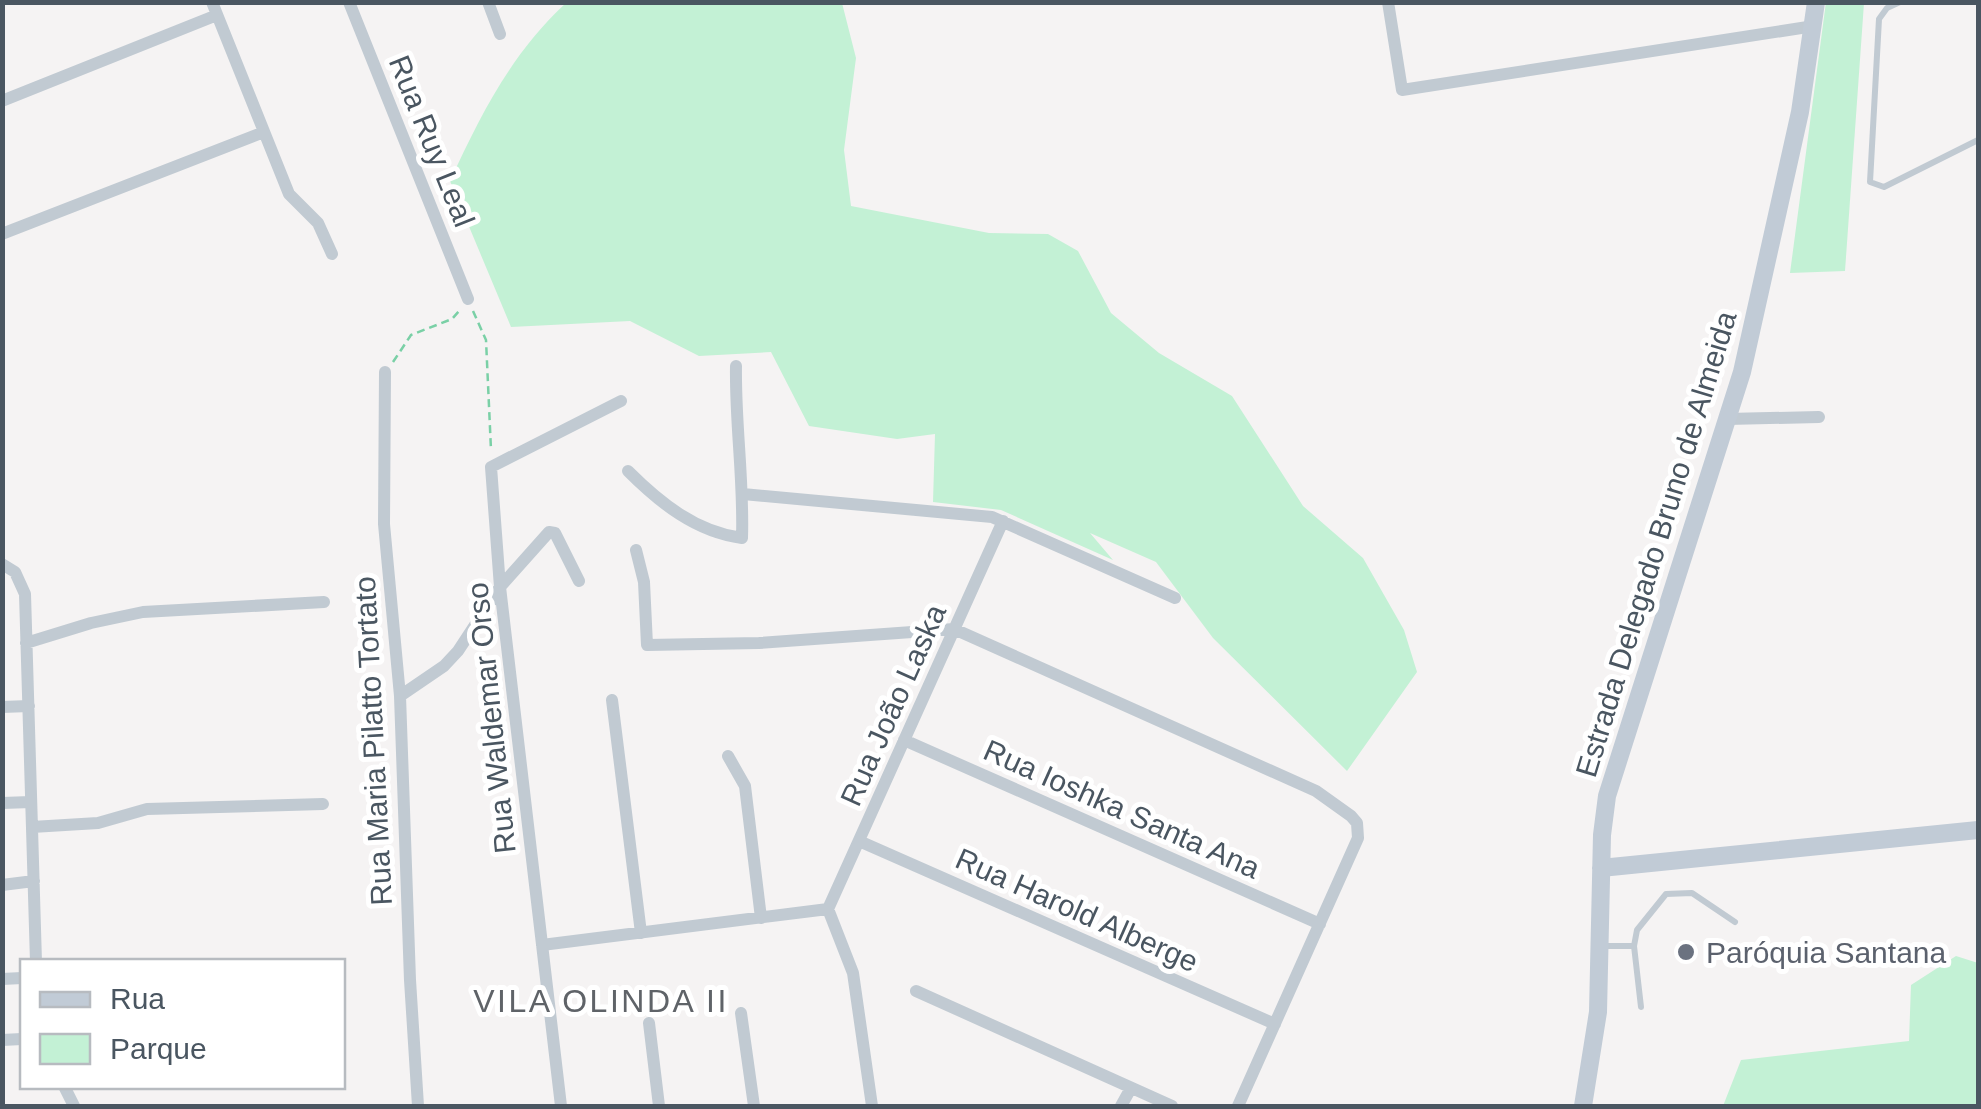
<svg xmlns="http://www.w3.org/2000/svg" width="1981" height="1109" viewBox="0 0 1981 1109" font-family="Helvetica,sans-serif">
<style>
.green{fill:#c3f1d5}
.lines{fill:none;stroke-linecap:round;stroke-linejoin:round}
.path{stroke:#7ad0a6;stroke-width:2.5;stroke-dasharray:8 5;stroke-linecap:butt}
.service{stroke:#c1cad2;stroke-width:6}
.minor{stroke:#c1cad2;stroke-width:12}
.secondary{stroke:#c1cbd6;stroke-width:18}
.worship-dot{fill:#6b7280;stroke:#fff;stroke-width:4}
.labels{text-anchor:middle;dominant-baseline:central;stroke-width:10;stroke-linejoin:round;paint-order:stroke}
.street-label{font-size:30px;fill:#4a5661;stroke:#fff}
.worship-label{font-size:30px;fill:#5b616d;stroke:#fff;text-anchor:start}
.neighbourhood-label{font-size:32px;letter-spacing:2.5px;fill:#5f6368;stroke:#fff}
</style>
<rect width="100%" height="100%" fill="#f5f3f3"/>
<!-- green -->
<path class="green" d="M1826,2L1864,3L1845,271L1790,273Z
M566,3H842L856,58L844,150L851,206L989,233L1048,234L1078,251L1111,313L1159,353L1232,396L1303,506L1363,558L1404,630L1417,672L1347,771L1213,638L1156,562L1090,533L1113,560L1001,510L933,502L935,434L897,439L809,426L771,352L699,356L630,321L511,327L450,181C481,114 511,54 566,3Z
M1956,956L1978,963V1106H1723L1741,1060L1909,1041L1911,985Z"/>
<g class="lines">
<!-- path -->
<path class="path" d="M473,311L486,340L491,450
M393,362L411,335L452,319L459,311"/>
<!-- service -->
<path class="service" d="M1900,2L1887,8L1879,19L1870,182L1884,187L1978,140
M1602,946H1634
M1641,1007L1634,946L1637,930L1666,894L1692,893L1735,922"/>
<!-- minor -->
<path class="minor" d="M212,2L289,194L318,223L332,254
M349,2L468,299
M488,2L500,34
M1388,2L1402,90L1814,26
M2,101L217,15
M2,234L264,132
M385,372L384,524L400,696L410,980L418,1106
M1727,419L1819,417
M628,471C660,503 696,532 742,538C744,480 735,424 736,366
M743,494L992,517L1175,598
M636,550L644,582L647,645L759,643L954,629L1316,791L1351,816L1357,823L1358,838L1238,1106
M2,564L15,572L25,594L36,962
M26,643L91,623L143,612L324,602
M400,696L444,666L458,651L500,587L549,532L555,533L579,581
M612,700L641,933
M2,707L29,706
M904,740L1320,924
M728,756L745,786L761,918
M2,803L31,802
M32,827L98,823L147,809L323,804
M859,841L1275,1024
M2,885L34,881
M828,909L1003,521
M828,909L853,973L872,1106
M542,945L828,909
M2,979L22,978
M916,991L1172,1106
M741,1013L754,1106
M649,1023L659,1106
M2,1040L22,1039
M64,1086L74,1106
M561,1106L500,587L491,467L621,401
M1121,1106L1131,1088"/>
<!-- secondary -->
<path class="secondary" d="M1601,868L1978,830
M1583,1106L1598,1012L1602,835L1607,796L1742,372L1800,112L1816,2"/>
</g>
<!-- markers -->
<circle class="worship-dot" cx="1686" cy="952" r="10"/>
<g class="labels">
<!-- street labels -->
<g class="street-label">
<text transform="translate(432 141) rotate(68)">Rua Ruy Leal</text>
<text transform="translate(1656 544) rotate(-73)">Estrada Delegado Bruno de Almeida</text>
<text transform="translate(893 705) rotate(-66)">Rua João Laska</text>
<text transform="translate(491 718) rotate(-96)">Rua Waldemar Orso</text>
<text transform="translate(373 741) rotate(-93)">Rua Maria Pilatto Tortato</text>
<text transform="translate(1122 809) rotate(24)">Rua Ioshka Santa Ana</text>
<text transform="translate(1077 910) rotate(24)">Rua Harold Alberge</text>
</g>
<!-- worship labels -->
<g class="worship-label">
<text x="1706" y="952">Paróquia Santana</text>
</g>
<!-- neighbourhood labels -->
<g class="neighbourhood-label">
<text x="601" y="1001">VILA OLINDA II</text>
</g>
</g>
<!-- border -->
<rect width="1981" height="1109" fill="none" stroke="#4a5661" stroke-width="10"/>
<!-- legend -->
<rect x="20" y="959" width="325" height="130" fill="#ffffff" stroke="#b7bbc0" stroke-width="2.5"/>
<rect x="40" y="992" width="50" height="15" fill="#c1cbd6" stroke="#b7bbc0" stroke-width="2.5"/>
<text x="110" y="1009" font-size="30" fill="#4a5661">Rua</text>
<rect x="40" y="1034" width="50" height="30" fill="#c3f1d5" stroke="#b7bbc0" stroke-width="2.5"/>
<text x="110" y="1059" font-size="30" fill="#4a5661">Parque</text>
</svg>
